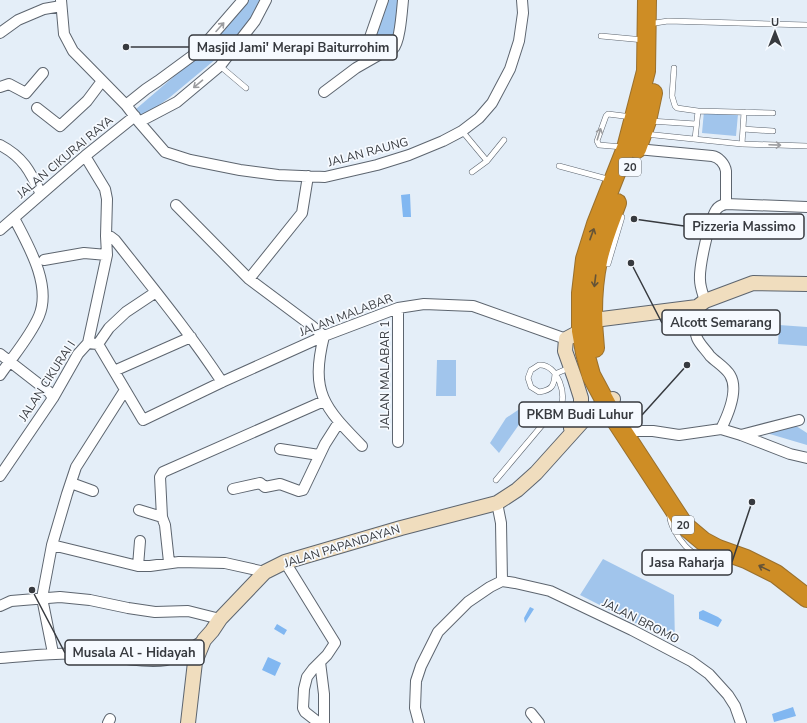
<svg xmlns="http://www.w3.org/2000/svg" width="807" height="723" viewBox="0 0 807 723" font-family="'Nunito Sans',sans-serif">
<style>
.green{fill:#a1c5ec}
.water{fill:#81b7f1}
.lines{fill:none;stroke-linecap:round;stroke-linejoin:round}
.lane-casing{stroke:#5d656f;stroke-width:6}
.street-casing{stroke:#5d656f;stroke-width:12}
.secondary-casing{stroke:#5d656f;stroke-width:16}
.highway-casing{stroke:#99702e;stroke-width:20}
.lane{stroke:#fff;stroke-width:5}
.street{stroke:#fff;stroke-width:10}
.secondary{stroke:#f0ddbe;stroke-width:14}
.highway{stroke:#ce8d25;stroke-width:18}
.oneway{stroke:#9b9c9f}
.oneway2{stroke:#645337}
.labels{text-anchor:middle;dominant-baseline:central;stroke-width:3.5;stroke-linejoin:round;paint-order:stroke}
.shield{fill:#f6faff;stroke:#707479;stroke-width:1}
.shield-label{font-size:11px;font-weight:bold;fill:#373a3f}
.street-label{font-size:12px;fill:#373a3f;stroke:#f6faff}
.leader{fill:none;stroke:#373a3f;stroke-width:1.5}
.callout-dot{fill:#373a3f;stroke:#f6faff;stroke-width:1.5}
.callout{fill:#f6faff;stroke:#373a3f;stroke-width:1.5}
.callout-label{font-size:13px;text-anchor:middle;font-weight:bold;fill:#373a3f}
</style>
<rect width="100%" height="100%" fill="#e4eef8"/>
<!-- green -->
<path class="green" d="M247,0H264L234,44L169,98L142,117L136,109L206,49Z
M387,0H399L392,47L372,44Z
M704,111L738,114L736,136L702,133Z
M779,325L807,327V346L778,344Z
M437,360H456V396H436Z
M521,408L525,416L499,453L490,443L506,418Z
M793,424L807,433V445L763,432Z
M603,559L674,595L675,643L580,595Z"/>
<!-- water -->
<path class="water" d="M410,194L411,217H403L401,195Z
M530,607L534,609L525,623L524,618Z
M703,610L718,617L722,620L718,627L699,619V612Z
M277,624L287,630L284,635L274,629Z
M268,657L281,663L275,676L262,670Z
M793,707L796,716L774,722L772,714Z"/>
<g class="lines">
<defs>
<path id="lane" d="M655,23L668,21L807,25
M601,36L644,40
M220,66L246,88
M674,68L672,96L675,106L677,108L698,111
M650,121L696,124
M743,129L773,131
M462,131L487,161L504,140
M645,134L742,144L744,112
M695,139L698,111L773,113
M742,144L807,146
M623,147L599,145L597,141L606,116L608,114L632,117
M559,166L611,180
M472,172L487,161
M601,262L608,264L622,217L616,215
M695,326H722
M555,374L569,368
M496,480L549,417C552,414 556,412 559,409C569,397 557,363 539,365C537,366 533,369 531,370L528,378L531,387L539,392C552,390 554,386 555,374
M670,515C668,529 699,572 711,549"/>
<path id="street" d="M61,0L64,34L73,51L126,105L139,122L165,152L190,160L240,170L278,175L325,177L377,165L409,155L443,141L462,131L479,118L492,103L510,69L519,41L523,13L522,0
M383,0L367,46L369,51C376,53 386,54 393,49C400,43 402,10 403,0
M0,33L18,20L44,9L61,6
M0,87L9,84L26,93L43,73
M324,92L356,68L384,52
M126,105L146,89L158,81L192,56L204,45L243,0
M37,108L60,126L87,101L102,81
M139,122L177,102L220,66L255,21L266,0
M0,145C23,157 30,171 41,194
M637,149L712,156C719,157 725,164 726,171V204C721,205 718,207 716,210C709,222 699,266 700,280C700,287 703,294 705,301
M726,204L807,207
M176,205L249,279L312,326L324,336
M0,230L85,156L135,116
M106,236L111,237L115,240C152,287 189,332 222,382
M44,260L84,253L107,255
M249,279L302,213L308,176
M697,307C696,317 693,329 697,338C700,345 706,350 710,356C716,362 726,368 730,375C739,390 728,415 721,429
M398,308V442
M324,336C310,393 324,407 362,446
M88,343L98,344L143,420L222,382L324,336L398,308L424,304L473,306L566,339
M98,344L109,328L126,312L156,292
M0,354L49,392L53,398
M114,371L191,337
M0,375C13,356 30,337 39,316C52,285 28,245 14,218
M631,430L636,431H653L679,435L721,429L741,435L790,454L807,458
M741,435L799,420
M280,449L319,455
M0,476L53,398L78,354L88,343L107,255L106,236L107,199L105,189L85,156
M71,483L93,491
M233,489L260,483L265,487L280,484L299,491L303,490L325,444L339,422
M497,503L501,523L502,581
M139,510L162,517
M52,545L138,566H150L179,562L225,563L265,572
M169,562L165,525L162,517L160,477L163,472L324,401
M285,562L335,643L327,655L313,669L307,677L304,689L303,708L305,712L319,723
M138,566L140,541
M0,606L11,601L23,600L60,597L90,600L128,608L155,612L188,611L220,619
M53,653L42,598L52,545L67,494L76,467L125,390
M0,658C29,656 57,652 86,654C109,655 145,664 166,660C180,656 192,647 204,640
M320,662L324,694V723
M531,713L539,723
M108,723L110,719
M419,723L415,708L416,681L421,666L438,632L468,602L490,587L502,581L515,583L550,591L632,630L691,661L709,674L728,695L735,706L741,723"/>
<path id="secondary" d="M594,320L697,307L705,301L753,283L807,284
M571,428L581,406V398L575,379L565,351L566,339L581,331
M188,723L195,662L204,640L212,631L220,619L265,572L285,562L401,528L497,503L517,490L536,473L590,413L613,399"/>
<path id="highway" d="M647,0L646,71L626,148L596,224L585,259L581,293V331L585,353L591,375L614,418L684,525L703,541L718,549L746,559L776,574L807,598
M637,149L647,121L653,93
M595,348C592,319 592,289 598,261C602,241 610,222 617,203"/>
</defs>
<!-- lane casing -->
<use href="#lane" class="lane-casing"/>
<!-- street casing -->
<use href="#street" class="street-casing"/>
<!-- secondary casing -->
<use href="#secondary" class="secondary-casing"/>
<!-- highway casing -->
<use href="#highway" class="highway-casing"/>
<!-- lane -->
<use href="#lane" class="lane"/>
<!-- street -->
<use href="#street" class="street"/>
<!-- secondary -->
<use href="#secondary" class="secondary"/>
<!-- highway -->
<use href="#highway" class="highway"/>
</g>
<!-- one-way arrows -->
<defs><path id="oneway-shaft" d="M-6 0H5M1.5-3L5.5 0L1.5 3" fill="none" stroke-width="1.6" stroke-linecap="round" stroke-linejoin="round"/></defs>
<g class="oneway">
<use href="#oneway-shaft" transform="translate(220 27) rotate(-48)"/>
<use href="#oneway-shaft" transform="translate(198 84) rotate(140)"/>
<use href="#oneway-shaft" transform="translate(599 134) rotate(-73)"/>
<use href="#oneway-shaft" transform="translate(775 145) rotate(2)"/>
</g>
<g class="oneway2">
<use href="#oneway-shaft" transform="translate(592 234) rotate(-70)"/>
<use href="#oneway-shaft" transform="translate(595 281) rotate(97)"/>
<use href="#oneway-shaft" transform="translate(764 568) rotate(-154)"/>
</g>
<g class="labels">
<!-- shield labels -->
<g class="shield">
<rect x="619" y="158" width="22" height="18" rx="3"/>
<rect x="672" y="516" width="22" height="18" rx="3"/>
</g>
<g class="shield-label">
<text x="630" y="167">20</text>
<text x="683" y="525">20</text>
</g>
<!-- street labels -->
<g class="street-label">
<text transform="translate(368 152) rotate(-15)">JALAN RAUNG</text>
<text transform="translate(65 157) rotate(-40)">JALAN CIKURAI RAYA</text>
<text transform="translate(346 315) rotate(-21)">JALAN MALABAR</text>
<text transform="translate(385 375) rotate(-90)">JALAN MALABAR 1</text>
<text transform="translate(47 381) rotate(-57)">JALAN CIKURAI I</text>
<text transform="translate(342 546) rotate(-17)">JALAN PAPANDAYAN</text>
<text transform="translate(641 621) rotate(27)">JALAN BROMO</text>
</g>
</g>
<!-- callouts -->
<path class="leader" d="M126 47L189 47M634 219L684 226M631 263L662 323M687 365L642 415M752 502L732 562M32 590L65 653"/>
<g class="callout-dot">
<circle cx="126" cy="47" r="4"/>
<circle cx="634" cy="219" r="4"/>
<circle cx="631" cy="263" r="4"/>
<circle cx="687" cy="365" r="4"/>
<circle cx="752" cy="502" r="4"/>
<circle cx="32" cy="590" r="4"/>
</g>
<g class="callout">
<rect x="189" y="35" width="208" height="25" rx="4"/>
<rect x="684" y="214" width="120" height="25" rx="4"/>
<rect x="662" y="310" width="118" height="25" rx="4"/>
<rect x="519" y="402" width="123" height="25" rx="4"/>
<rect x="642" y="550" width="90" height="25" rx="4"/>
<rect x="65" y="640" width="139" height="25" rx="4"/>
</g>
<g class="callout-label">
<text x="293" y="52">Masjid Jami' Merapi Baiturrohim</text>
<text x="744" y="231">Pizzeria Massimo</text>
<text x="721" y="327">Alcott Semarang</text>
<text x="580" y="419">PKBM Budi Luhur</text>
<text x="687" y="567">Jasa Raharja</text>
<text x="134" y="657">Musala Al - Hidayah</text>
</g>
<!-- north arrow -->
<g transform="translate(775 32)" stroke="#f6faff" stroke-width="3" paint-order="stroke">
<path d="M0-3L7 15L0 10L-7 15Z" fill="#373a3f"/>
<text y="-6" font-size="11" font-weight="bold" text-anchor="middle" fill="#373a3f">U</text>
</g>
</svg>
